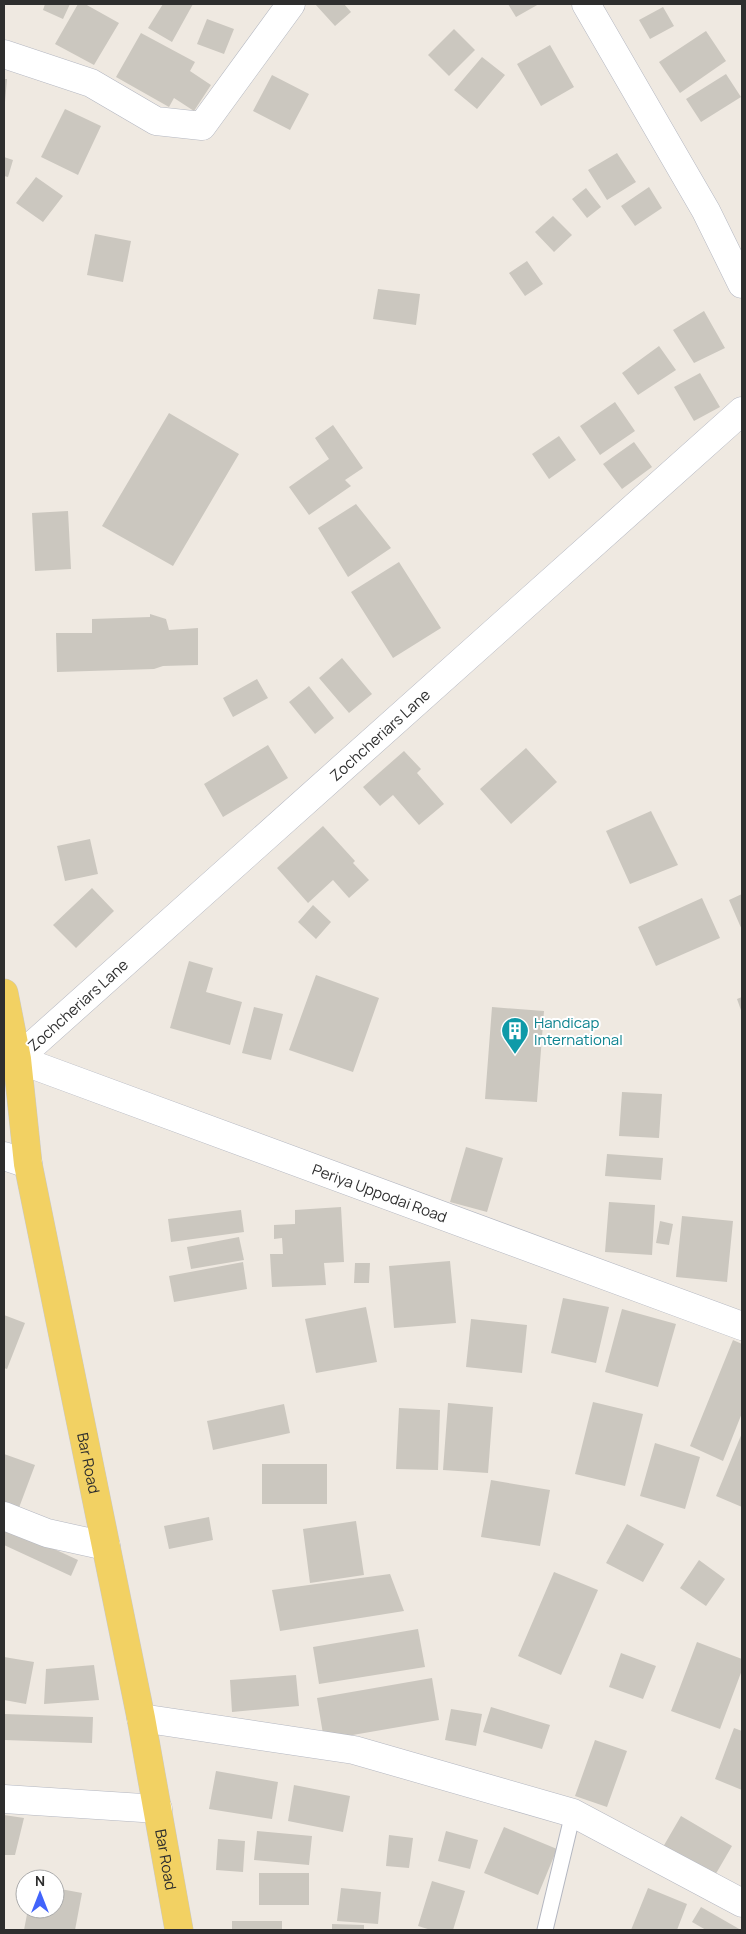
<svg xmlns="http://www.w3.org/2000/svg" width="746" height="1934" viewBox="0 0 746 1934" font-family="Manrope,sans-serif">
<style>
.building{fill:#cbc7bf}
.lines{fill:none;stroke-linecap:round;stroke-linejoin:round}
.lane-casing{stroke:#b4b7c1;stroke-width:17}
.street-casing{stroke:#b4b7c1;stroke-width:29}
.primary-casing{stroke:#c9c9c9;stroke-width:29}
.lane{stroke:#fff;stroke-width:15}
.street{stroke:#fff;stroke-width:28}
.primary{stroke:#f2d163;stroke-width:28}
.labels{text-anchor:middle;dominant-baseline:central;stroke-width:4;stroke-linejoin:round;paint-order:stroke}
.street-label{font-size:15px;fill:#2e2e2e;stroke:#fff}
.culture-label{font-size:15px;fill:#0d838f;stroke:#fff;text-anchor:start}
</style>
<rect width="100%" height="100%" fill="#efe9e1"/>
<!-- building -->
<path class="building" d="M45,4H70L63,19L43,10Z
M78,4H85L119,23L94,65L55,44Z
M163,4H193L172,42L148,28Z
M315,4H344L351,12L335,26Z
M508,4H539L516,17Z
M663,7L674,26L650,39L639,20Z
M207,19L234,29L224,54L197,44Z
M454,29L475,50L449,76L428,55Z
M706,31L726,61L680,93L659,62Z
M141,33L195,62L190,71L211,85L194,111L174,98L169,107L116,77Z
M550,45L574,87L541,106L517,64Z
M482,57L505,75L477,109L454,90Z
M726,74L741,97L701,122L686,99Z
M272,75L309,94L290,130L253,111Z
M4,79H7L5,102H4Z
M65,109L101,126L78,175L41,157Z
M617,153L636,182L607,200L588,170Z
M4,157L13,160L8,177L4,176Z
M36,177L63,196L43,222L16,203Z
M649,187L662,208L635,226L621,206Z
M586,188L601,207L587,218L572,199Z
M553,216L572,235L554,252L535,232Z
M95,234L131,241L123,282L87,275Z
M527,261L543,284L525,296L509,273Z
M378,289L420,294L416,325L373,319Z
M704,311L725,348L694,363L673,330Z
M659,346L676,370L638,395L622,373Z
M700,373L720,407L694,421L674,387Z
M615,402L635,431L600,455L580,426Z
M169,413L239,454L173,566L102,526Z
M333,425L363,468L345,480L351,486L309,515L289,487L329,459L315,438Z
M559,436L576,460L549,479L532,454Z
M634,442L652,467L622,489L603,464Z
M356,504L391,548L348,577L318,528Z
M68,511L71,569L35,571L32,513Z
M399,562L441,628L393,658L351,592Z
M150,614L166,619L169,630L198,628V665L163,666L154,669L57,672L56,633H92V619L150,617Z
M342,658L372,694L349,713L319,678Z
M257,679L268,698L233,717L223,698Z
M309,686L334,718L315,734L289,702Z
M268,745L288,778L223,817L204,784Z
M526,748L557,782L511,824L480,789Z
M404,751L421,769L417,773L444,804L419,825L393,795L380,806L363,787Z
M651,811L678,865L630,884L606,831Z
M323,826L355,861L353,863L369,880L349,898L333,880L308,903L277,868Z
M90,839L98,874L65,881L57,846Z
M92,888L114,911L76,948L53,925Z
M742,894V930L729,900Z
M702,898L720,938L656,966L638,927Z
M313,905L331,922L316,939L298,922Z
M189,961L213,968L206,992L242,1002L230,1045L170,1028Z
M316,975L379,998L353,1072L289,1050Z
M742,997V1013L737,999Z
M254,1007L283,1014L271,1060L242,1053Z
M492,1007L544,1011L537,1102L485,1099Z
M622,1092L662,1094L659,1138L619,1136Z
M466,1147L503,1158L487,1212L450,1202Z
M607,1154L663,1158L661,1180L605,1176Z
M609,1202L655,1205L652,1255L605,1252Z
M341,1207L344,1262L324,1263L326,1285L272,1287L270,1254H283L282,1238L274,1239V1225L295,1224V1210Z
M241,1210L244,1232L171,1242L168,1219Z
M682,1216L733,1221L727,1282L676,1277Z
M660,1221L673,1224L669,1245L656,1243Z
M239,1237L244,1260L191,1269L187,1247Z
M450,1261L456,1323L394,1328L389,1266Z
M243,1262L247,1289L174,1302L169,1276Z
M355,1263H370L369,1283H354Z
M563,1298L609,1307L596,1363L551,1353Z
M366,1307L377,1362L316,1373L305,1319Z
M622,1309L676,1324L658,1387L605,1372Z
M4,1315L25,1323L7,1369L4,1368Z
M471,1319L527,1325L522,1373L466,1367Z
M733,1340L742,1344V1413L723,1461L690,1446Z
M593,1402L643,1414L625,1486L575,1474Z
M448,1403L493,1407L488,1473L443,1470Z
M284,1404L290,1433L213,1450L207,1421Z
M399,1408L440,1410L438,1470L396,1469Z
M742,1433V1507L716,1496Z
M655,1443L700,1457L685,1509L640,1496Z
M4,1454L35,1465L17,1513L4,1508Z
M262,1464H327V1504H262Z
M491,1480L550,1490L540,1546L481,1537Z
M209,1517L213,1540L169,1549L164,1526Z
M356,1521L364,1575L310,1583L303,1529Z
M627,1524L664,1544L643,1582L606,1563Z
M4,1526L78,1560L71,1576L4,1545Z
M699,1560L725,1579L706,1606L680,1588Z
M554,1572L598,1590L561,1675L518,1656Z
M390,1574L404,1611L280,1631L272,1590Z
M418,1629L425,1667L319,1684L313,1647Z
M697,1642L742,1659V1670L720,1729L671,1711Z
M621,1653L656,1666L643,1699L609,1687Z
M4,1657L34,1662L26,1704L4,1700Z
M94,1665L99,1700L44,1704L46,1669Z
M296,1675L299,1706L232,1712L230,1680Z
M432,1678L439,1720L324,1740L317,1698Z
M491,1707L550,1725L542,1749L483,1732Z
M451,1709L482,1714L476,1746L445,1740Z
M4,1714L93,1717L92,1743L4,1740Z
M734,1728L742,1731V1790L715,1779Z
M595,1740L627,1751L607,1807L575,1796Z
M216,1771L278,1782L272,1819L209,1809Z
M294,1785L350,1796L343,1832L288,1821Z
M4,1815L24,1818L15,1855H4Z
M681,1816L732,1846L714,1877L663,1847Z
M504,1827L557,1849L538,1895L484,1873Z
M257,1831L312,1836L309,1865L254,1860Z
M446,1831L478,1840L470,1869L438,1861Z
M389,1835L413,1838L409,1868L386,1866Z
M218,1839L245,1841L243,1872L216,1870Z
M259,1873H309V1905H259Z
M432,1881L465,1891L453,1930H431L418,1926Z
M55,1888L82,1893L75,1930H24L28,1909H55Z
M341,1888L381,1892L378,1924L337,1921Z
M648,1888L687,1904L677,1930H631Z
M701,1907L741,1930H706L692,1922Z
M232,1921H282V1930H232Z
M332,1924L364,1925V1930H332Z"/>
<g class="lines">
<defs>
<path id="lane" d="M545,1930L573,1813"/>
<g id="street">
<path d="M586,4L706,211L742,284"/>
<path d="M4,54L91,83L156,121L202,126L291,4"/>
<path id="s1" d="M742,411L17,1059L742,1326"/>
<path d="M4,1156L28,1164"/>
<path d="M4,1516L47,1533L106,1546"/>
<path d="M141,1718L354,1750L573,1813L742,1903"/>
<path d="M4,1799L158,1809"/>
</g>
<g id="primary">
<path id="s2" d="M4,993L17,1059L28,1164L141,1718L179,1930"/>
</g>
</defs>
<!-- lane casing -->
<use href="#lane" class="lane-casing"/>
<!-- street casing -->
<use href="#street" class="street-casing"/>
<!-- primary casing -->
<use href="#primary" class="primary-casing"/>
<!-- lane -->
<use href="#lane" class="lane"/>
<!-- street -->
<use href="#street" class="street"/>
<!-- primary -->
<use href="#primary" class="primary"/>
</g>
<!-- icons -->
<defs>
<symbol id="building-pin" viewBox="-11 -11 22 30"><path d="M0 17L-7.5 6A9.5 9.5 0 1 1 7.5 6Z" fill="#0f9aa8" stroke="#fff"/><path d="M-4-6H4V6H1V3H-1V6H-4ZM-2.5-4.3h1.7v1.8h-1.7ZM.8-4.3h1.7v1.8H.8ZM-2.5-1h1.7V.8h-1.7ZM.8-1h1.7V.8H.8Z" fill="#fff"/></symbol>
</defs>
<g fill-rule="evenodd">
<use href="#building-pin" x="499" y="1015" width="32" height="43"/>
</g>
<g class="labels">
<!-- street labels -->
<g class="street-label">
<text transform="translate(380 735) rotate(-42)">Zochcheriars Lane</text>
<text transform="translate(78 1005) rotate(-42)">Zochcheriars Lane</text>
<text stroke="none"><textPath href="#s1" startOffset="1359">Periya Uppodai Road</textPath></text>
<text stroke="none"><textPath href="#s2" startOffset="478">Bar Road</textPath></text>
<text stroke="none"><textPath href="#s2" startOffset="882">Bar Road</textPath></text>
</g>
<!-- culture labels -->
<g class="culture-label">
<text x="534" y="1022">Handicap<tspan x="534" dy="17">International</tspan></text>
</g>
</g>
<!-- border -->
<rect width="746" height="1934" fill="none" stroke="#2e2e2e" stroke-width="10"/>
<!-- north arrow -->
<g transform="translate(40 1894)"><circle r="24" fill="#ffffff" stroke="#ababab"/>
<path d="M0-4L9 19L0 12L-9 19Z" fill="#4264fb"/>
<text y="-8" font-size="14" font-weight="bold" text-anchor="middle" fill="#2e2e2e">N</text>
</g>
</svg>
